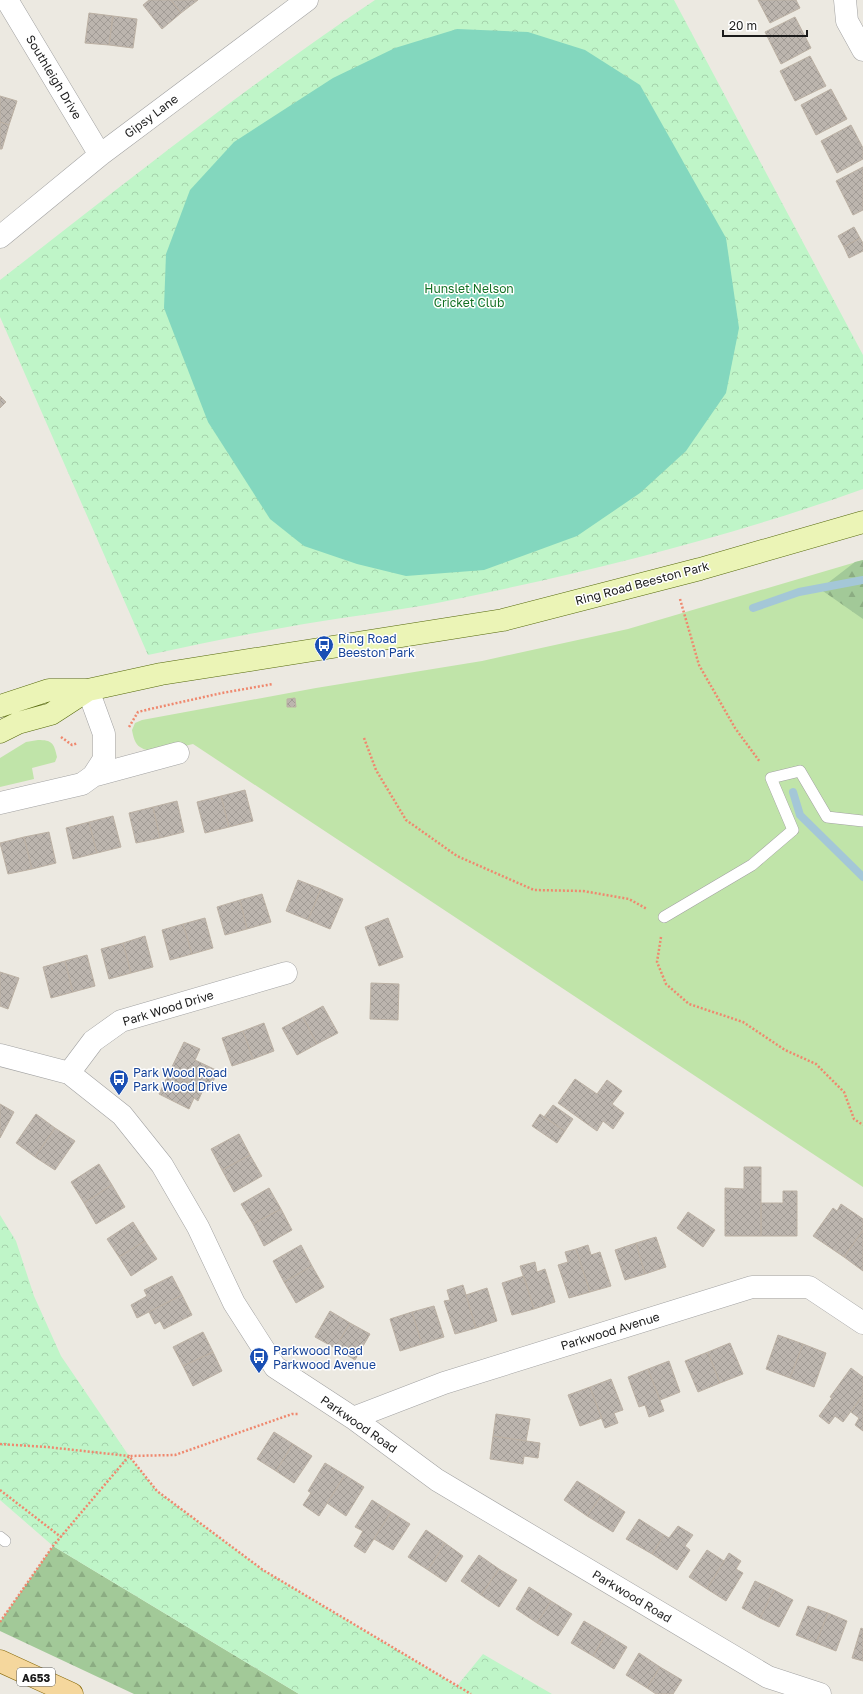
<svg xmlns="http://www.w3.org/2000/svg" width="863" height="1694" viewBox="0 0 863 1694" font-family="'Golos Text',sans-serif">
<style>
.grass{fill:#c0e4a9}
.forest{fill:url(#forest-firs)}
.park{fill:url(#park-crowns)}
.pitch{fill:#83d7be}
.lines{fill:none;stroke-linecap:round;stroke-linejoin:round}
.stream{stroke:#a4c7d7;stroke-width:8}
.building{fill:url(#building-cross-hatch);stroke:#bcb1a4}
.lane-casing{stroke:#a2a2a2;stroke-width:12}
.street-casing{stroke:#a2a2a2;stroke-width:23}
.secondary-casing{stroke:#55680c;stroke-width:23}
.primary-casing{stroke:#886a0a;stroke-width:23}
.path{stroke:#ef886e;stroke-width:2.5;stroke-dasharray:2 2;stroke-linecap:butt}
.lane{stroke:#fff;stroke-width:11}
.street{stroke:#fff;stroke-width:22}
.secondary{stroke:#ebf4b6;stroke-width:22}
.primary{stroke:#f5d79d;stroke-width:22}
.labels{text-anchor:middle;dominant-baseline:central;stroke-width:3;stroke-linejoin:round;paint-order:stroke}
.shield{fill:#fff;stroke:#5f5f5f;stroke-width:1}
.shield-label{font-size:11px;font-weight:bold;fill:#1b1b1b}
.street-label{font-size:12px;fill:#1b1b1b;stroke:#fff}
.park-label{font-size:12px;fill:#127023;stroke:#fff}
.transit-label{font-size:12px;fill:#164399;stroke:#fff;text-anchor:start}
</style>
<defs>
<pattern id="forest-firs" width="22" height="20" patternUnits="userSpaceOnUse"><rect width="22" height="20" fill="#a2c998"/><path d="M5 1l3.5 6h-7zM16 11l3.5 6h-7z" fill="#8bac82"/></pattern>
<pattern id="park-crowns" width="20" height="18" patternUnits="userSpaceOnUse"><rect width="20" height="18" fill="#bff5c8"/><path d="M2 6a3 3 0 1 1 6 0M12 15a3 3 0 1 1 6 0" fill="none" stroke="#a4d1ab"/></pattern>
<pattern id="building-cross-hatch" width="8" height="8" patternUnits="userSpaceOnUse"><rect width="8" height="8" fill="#bcb5ae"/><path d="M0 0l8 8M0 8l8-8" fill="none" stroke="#a19b95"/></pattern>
</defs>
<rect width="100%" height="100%" fill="#ece9e1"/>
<!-- grass -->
<path class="grass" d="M863,560V1187L193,744C178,747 154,757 140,747C135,744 133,736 132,730L135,723L142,720L316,688L482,661L628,629Z
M38,740C52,740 54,743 57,757L55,762L32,768L34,779L0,787V758L26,742Z"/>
<!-- forest -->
<path class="forest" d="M863,560V619L820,589L855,562Z
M53,1546L299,1694H134L0,1631V1622Z"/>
<!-- park -->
<path class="park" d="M375,0H674L863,355V489C727,538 584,573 442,602C397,611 350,616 304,624C252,633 200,644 148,655L0,317V280C123,185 245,87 375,0Z
M0,1215L16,1241L34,1296L61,1356L129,1456L157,1491L263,1570L457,1686L483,1654L552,1694H299L53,1546L0,1500Z"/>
<!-- pitch -->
<path class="pitch" d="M457,29L528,32L585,50L640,85L726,238L739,328L726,393L686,451L640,493L577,536L484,570L406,576L357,564L304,546L270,519L208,422L164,308L166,254L190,190L234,142L333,78L395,48Z"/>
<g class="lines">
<!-- stream -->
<path class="stream" d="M753,608L799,592L863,580
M793,792L800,815L863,877"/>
</g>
<!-- building -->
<path class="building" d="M149,0H171L181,13L162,29L143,5Z
M171,0H198L181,13Z
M758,0H796L800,8L770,23Z
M89,13L113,16L109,45L85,43Z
M113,16L137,19L133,48L109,45Z
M795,17L811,48L781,64L765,32Z
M810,56L826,86L795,101L780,71Z
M831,89L847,119L816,135L801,105Z
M0,96L17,101L9,125L0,122Z
M0,122L9,125L2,149H0Z
M851,125L863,148V159L837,173L821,141Z
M863,167V210L853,215L836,181Z
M854,227L860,238L844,247L838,236Z
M860,238L863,243V251L849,258L844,247Z
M0,396L6,402L0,408Z
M295,698L296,707H287V699Z
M245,790L253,821L229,827L221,796Z
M221,796L229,827L205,833L197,802Z
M177,801L184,832L160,838L153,807Z
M153,807L160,838L136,843L129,813Z
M113,816L121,847L97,853L89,822Z
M89,822L97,853L73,859L66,828Z
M49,832L56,863L32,869L24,837Z
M24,837L32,869L8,874L0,843Z
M298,880L321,889L308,920L286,911Z
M321,889L343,899L330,929L308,920Z
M262,894L271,922L247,929L240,900Z
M240,900L247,929L225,935L217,907Z
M205,918L213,948L192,954L183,924Z
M388,918L403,957L379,966L365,927Z
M183,924L192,954L170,960L162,930Z
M145,936L153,967L131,973L123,943Z
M123,943L131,973L109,979L101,949Z
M87,955L95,986L73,992L65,961Z
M65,961L73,992L51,998L43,967Z
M0,972L19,978L8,1009L0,1006Z
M371,983L399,984L398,1020L370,1019Z
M323,1006L338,1033L317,1044L303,1017Z
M303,1017L317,1044L297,1055L282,1028Z
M264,1023L274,1051L253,1059L243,1031Z
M243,1031L253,1059L232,1066L222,1038Z
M184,1042L200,1049L195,1060L218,1071L209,1090L200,1085L199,1088L169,1073Z
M169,1073L203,1090L198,1101L194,1098L189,1109L159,1094Z
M575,1079L597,1094L607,1080L622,1091L612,1104L624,1113L613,1129L603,1121L597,1131L558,1103Z
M0,1104L14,1112L0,1138Z
M553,1105L573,1119L565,1131L544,1117Z
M36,1114L55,1128L35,1157L16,1143Z
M540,1114L565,1131L557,1143L532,1126Z
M55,1128L75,1141L55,1170L35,1157Z
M239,1134L250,1155L222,1170L211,1149Z
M250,1155L262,1176L234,1192L222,1170Z
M99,1164L112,1185L84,1203L71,1182Z
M744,1167H761V1236H725V1188L744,1189Z
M112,1185L125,1207L96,1224L84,1203Z
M269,1188L281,1209L253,1224L241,1204Z
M783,1191H797V1236H761V1203H783Z
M841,1204L863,1219V1230L844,1257L813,1236L833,1208L837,1211Z
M281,1209L292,1230L264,1246L253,1224Z
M688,1212L715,1230L703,1247L677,1228Z
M133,1222L145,1241L119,1257L107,1239Z
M863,1230V1271L844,1257Z
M656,1237L666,1267L645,1274L636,1243Z
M145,1241L157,1259L131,1276L119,1257Z
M636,1243L645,1274L625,1280L615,1250Z
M301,1245L312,1266L284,1282L273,1261Z
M588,1245L591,1255L600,1252L611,1286L590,1292L576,1249Z
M576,1249L590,1292L569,1298L558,1265L568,1262L565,1252Z
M535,1262L537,1272L545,1269L555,1302L534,1309L520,1266Z
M312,1266L324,1287L296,1303L284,1282Z
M172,1276L182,1295L137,1318L131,1305L147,1296L144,1290Z
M524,1276L534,1309L512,1315L502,1283Z
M463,1285L476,1328L455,1334L444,1301L450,1300L447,1290Z
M487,1288L497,1321L476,1328L466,1295Z
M182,1295L192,1315L164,1329L160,1321L155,1324L149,1312Z
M434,1306L444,1337L422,1344L412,1312Z
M330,1311L350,1323L335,1348L315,1337Z
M412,1312L422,1344L400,1351L390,1319Z
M350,1323L370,1334L355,1360L335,1348Z
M203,1332L213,1352L183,1366L173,1347Z
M778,1335L803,1344L790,1378L766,1369Z
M730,1343L743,1374L720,1383L708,1352Z
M803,1344L826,1353L814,1387L790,1378Z
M213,1352L222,1371L193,1386L183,1366Z
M708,1352L720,1383L698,1392L685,1361Z
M669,1361L680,1392L660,1400L648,1369Z
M851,1368L863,1377V1395L843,1422L835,1416L829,1424L819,1416L832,1398L830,1397Z
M648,1369L664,1411L649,1417L645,1405L639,1407L628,1377Z
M611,1379L623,1410L614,1413L618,1423L605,1428L590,1387Z
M590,1387L602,1418L580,1426L568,1395Z
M863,1395V1431L855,1425L859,1418L851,1412Z
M496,1414L530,1419L526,1441L493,1436Z
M274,1432L293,1444L276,1471L257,1459Z
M493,1436L540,1443L538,1458L524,1456L523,1464L490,1459Z
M293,1444L312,1456L294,1483L276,1471Z
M325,1463L345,1475L319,1516L303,1505L311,1493L308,1491Z
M345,1475L364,1487L346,1516L327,1503Z
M577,1481L601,1496L587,1516L564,1500Z
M601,1496L625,1512L613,1532L587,1516Z
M372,1500L391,1512L365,1553L354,1546L363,1531L355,1527Z
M391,1512L410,1524L393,1550L374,1539Z
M639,1519L664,1535L652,1554L626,1539Z
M678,1526L693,1535L685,1546L690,1550L677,1570L652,1554L664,1535L669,1538Z
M426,1530L445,1543L428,1570L408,1557Z
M445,1543L463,1556L446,1582L428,1570Z
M707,1550L724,1561L707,1589L689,1577Z
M729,1553L741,1561L736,1569L743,1573L726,1601L707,1589Z
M479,1555L499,1569L481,1595L461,1581Z
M499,1569L517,1580L499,1607L481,1595Z
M755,1581L774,1590L760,1618L742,1608Z
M529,1587L551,1601L537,1623L516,1609Z
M774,1590L793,1600L779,1627L760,1618Z
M551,1601L572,1614L558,1636L537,1623Z
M808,1606L828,1613L816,1643L796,1635Z
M828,1613L847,1621L836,1651L816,1643Z
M584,1621L606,1634L593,1656L571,1643Z
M861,1628L863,1629V1661L852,1658Z
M606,1634L627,1647L614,1669L593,1656Z
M639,1653L660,1667L647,1688L626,1675Z
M660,1667L682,1680L673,1694H656L647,1688Z"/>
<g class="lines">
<defs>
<path id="lane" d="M664,917L752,865L793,830L771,778L800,771L827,817L863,821
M0,1537L5,1541"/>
<path id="street" d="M7,0L100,155
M845,0L847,21L863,50
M0,237L100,155L307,0
M93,776L178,753
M0,803L82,784L93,776L104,759V734L88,690
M0,1055L69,1073L122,1115L162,1165L198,1227L234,1303L275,1367L353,1418L437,1480L768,1677L820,1694
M69,1073L93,1041L121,1021L286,973
M353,1418L444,1383L752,1287H809L863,1323"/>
<path id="secondary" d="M0,706L49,690H88L161,674L503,620L700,569L863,522
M0,732L18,723L51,714L88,690"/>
<path id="primary" d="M0,1661L72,1694"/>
</defs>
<!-- lane casing -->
<use href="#lane" class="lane-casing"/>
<!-- street casing -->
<use href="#street" class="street-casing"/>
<!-- secondary casing -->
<use href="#secondary" class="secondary-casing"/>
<!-- primary casing -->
<use href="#primary" class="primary-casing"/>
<!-- path -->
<path class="path" d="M680,599L699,665L735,728L760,762
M129,727L138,712L150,709L222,693L273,684
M61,737L72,745L78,743
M364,738L376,770L406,820L457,856L534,890L583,891L629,899L647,909
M661,937L657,962L666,984L689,1004L743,1022L785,1050L816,1064L844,1092L854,1119L863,1125
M0,1444L47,1447L129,1456L157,1491L263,1570L471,1694
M0,1490L61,1537
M0,1622L53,1546L129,1456L175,1455L292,1414H299"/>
<!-- lane -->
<use href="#lane" class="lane"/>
<!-- street -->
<use href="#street" class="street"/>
<!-- secondary -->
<use href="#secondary" class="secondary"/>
<!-- primary -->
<use href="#primary" class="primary"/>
</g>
<!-- icons -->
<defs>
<symbol id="bus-pin" viewBox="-11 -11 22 30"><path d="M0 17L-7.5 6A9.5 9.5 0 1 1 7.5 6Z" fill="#1a4fb4" stroke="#fff"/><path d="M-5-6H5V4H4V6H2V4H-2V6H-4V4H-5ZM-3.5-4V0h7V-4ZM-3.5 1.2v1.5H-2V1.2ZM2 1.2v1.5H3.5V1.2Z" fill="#fff"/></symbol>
</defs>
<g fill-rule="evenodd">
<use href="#bus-pin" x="313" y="634" width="22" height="30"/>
<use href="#bus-pin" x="108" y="1068" width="22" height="30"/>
<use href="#bus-pin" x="248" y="1346" width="22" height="30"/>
</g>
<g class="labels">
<!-- shield labels -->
<rect class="shield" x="17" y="1668" width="38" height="18" rx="3"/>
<g class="shield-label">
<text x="36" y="1677">A653</text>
</g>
<!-- street labels -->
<g class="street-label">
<text transform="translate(54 77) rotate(59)">Southleigh Drive</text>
<text transform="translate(151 116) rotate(-37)">Gipsy Lane</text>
<text transform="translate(642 583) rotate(-15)">Ring Road Beeston Park</text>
<text transform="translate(168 1008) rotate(-17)">Park Wood Drive</text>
<text transform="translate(610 1331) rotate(-17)">Parkwood Avenue</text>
<text transform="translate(359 1424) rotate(35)">Parkwood Road</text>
<text transform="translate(632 1596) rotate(31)">Parkwood Road</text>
</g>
<!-- park labels -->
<g class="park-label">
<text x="469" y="288">Hunslet Nelson<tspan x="469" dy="14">Cricket Club</tspan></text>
</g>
<!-- transit labels -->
<g class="transit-label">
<text x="338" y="638">Ring Road<tspan x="338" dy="14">Beeston Park</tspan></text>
<text x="133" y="1072">Park Wood Road<tspan x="133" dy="14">Park Wood Drive</tspan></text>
<text x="273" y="1350">Parkwood Road<tspan x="273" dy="14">Parkwood Avenue</tspan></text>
</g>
</g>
<!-- scale -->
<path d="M723 30v6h84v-6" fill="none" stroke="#1b1b1b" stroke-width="2"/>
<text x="729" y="30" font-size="12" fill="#1b1b1b" stroke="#ffffff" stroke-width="3" paint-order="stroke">20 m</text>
</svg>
